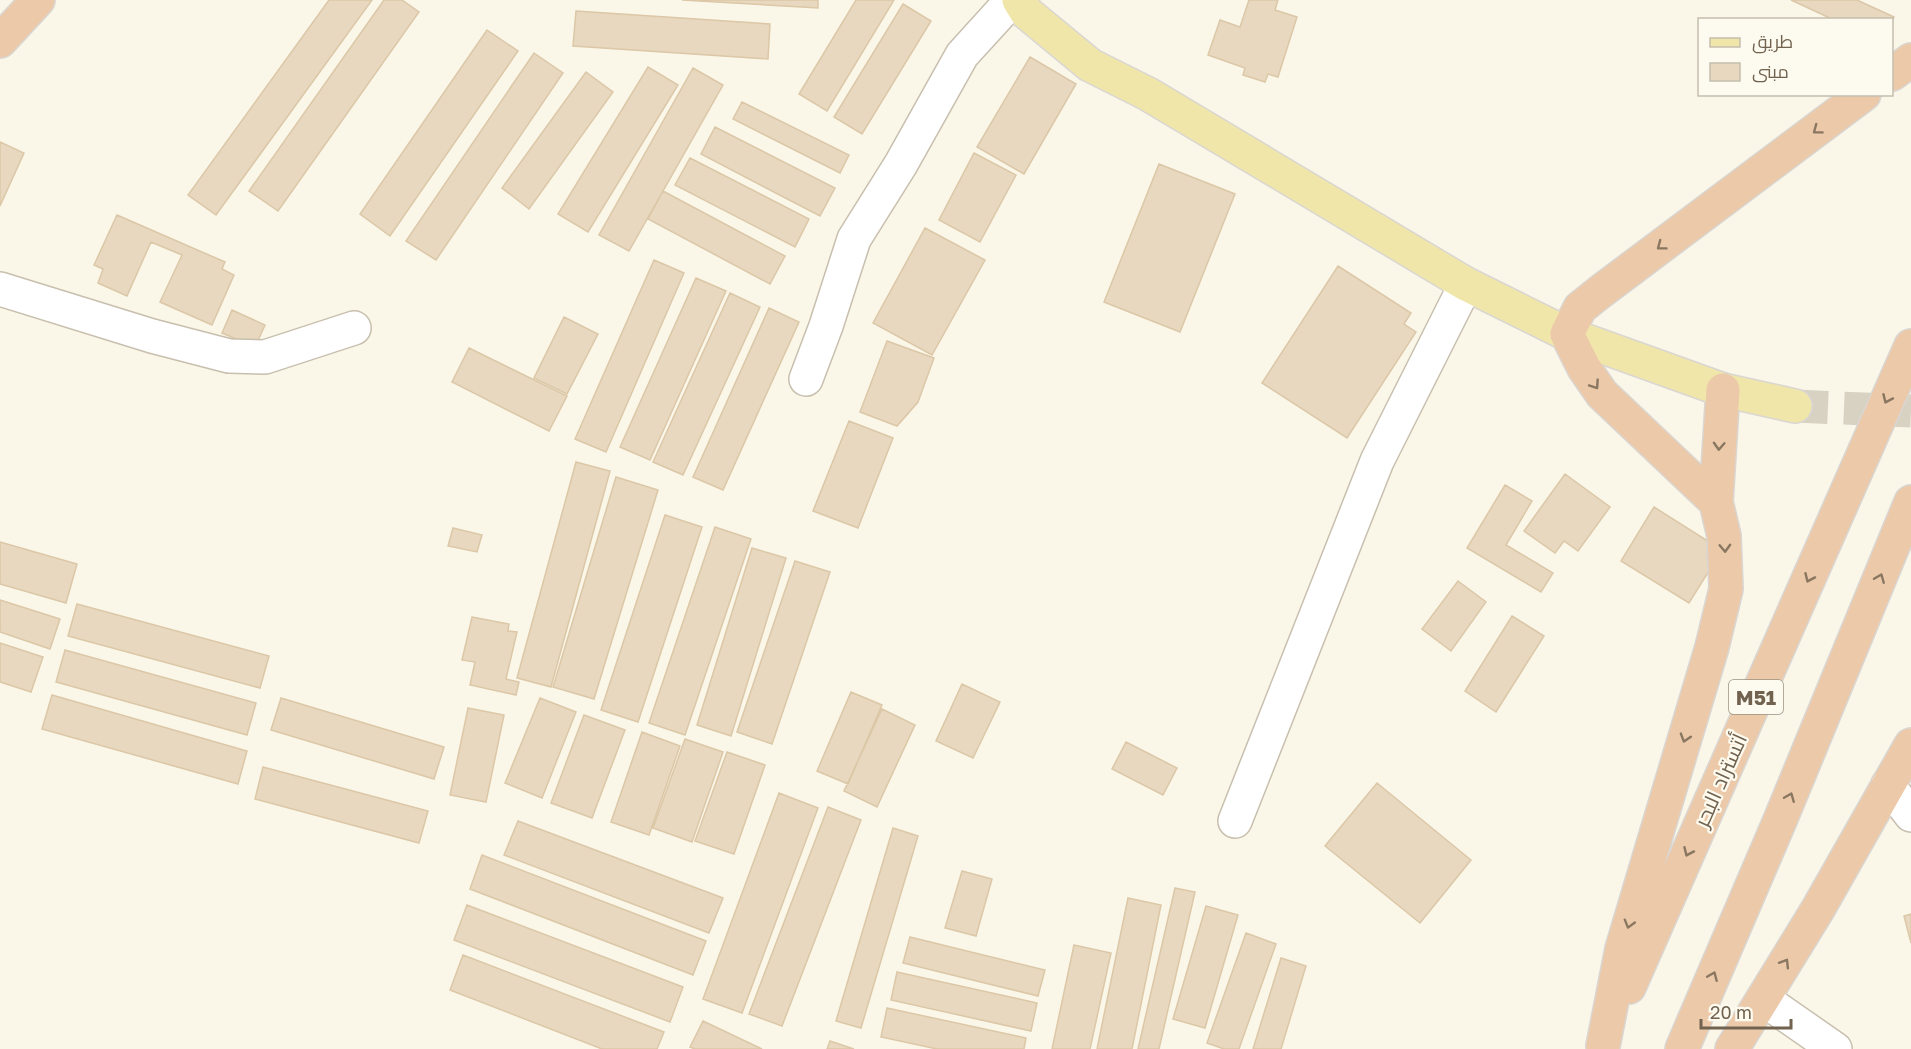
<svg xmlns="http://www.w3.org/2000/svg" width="1911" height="1049" viewBox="0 0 1911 1049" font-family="'Golos Text',Cairo,sans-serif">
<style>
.building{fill:#e7d8bf;stroke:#dcc7a7;stroke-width:1.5}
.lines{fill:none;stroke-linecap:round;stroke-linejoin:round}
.major-tunnel{stroke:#d8d2c3;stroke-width:33;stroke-dasharray:33 16;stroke-linecap:butt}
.minor-casing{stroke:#c8bfae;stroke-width:36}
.major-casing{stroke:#dad6d2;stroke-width:36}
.highway-casing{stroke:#dad6d2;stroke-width:36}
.minor{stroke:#fff;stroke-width:33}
.major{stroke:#f0e6aa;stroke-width:33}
.highway{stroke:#ecc9a8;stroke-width:33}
.oneway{stroke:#8a7762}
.labels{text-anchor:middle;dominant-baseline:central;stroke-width:4.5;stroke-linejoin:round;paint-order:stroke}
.shield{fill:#fdfbef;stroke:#9b9180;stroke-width:1.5}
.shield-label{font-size:20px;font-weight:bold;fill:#716350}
.street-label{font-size:21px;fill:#716350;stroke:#fdfbef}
</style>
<rect width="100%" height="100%" fill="#faf7e9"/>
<!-- building -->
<path class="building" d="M329,0H372L216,215L188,195Z
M384,0H402L419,12L278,211L249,191Z
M682,0H818V8Z
M856,0H894L827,111L799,94Z
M1249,0H1278L1275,10L1297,17L1278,77L1268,74L1265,82L1243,75L1245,68L1208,55L1220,20L1240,27Z
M1791,0H1857L1894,17L1892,22V20H1834Z
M903,4L931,21L862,134L834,117Z
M576,11L770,24L768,59L573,46Z
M487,30L518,51L390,236L360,214Z
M534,53L563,73L436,260L406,241Z
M1030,57L1076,84L1024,174L977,147Z
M648,67L678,85L588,232L558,214Z
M693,68L723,85L629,251L599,235Z
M586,72L613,92L529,209L502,188Z
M742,102L849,155L840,173L733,119Z
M715,127L835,188L820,216L701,154Z
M0,142L24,153L0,206Z
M974,153L1016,175L980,242L939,220Z
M690,158L809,219L795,247L675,185Z
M1159,164L1235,194L1180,332L1104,302Z
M663,191L785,256L770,284L648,219Z
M117,215L225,262L222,269L234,275L212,325L160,302L182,255L151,242L127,296L98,283L103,269L94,265Z
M925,228L985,260L932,355L873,323Z
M654,260L684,273L606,452L575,439Z
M1338,266L1411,313L1404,324L1416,332L1347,438L1262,383Z
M696,278L726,291L650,460L620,447Z
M730,293L760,307L683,475L653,462Z
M769,308L799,322L723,490L693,477Z
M232,310L265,325L255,347L222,333Z
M564,317L598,334L567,394L534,378Z
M887,341L934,358L918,402L897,426L860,412Z
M469,348L567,396L549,431L452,382Z
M849,421L893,438L858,528L813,511Z
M576,462L610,471L551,687L517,678Z
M1565,474L1610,507L1578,551L1564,541L1555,553L1524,531Z
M616,477L658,490L594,699L553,687Z
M1505,485L1532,501L1506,545L1553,573L1541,592L1467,548Z
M1654,507L1722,550L1689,603L1621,561Z
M665,515L702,527L638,722L601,710Z
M715,527L751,539L685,735L649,723Z
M453,528L482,535L477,552L448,546Z
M0,542L77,564L66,603L0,584Z
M752,548L786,558L731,736L697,725Z
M795,561L830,572L772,744L737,732Z
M1458,581L1486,602L1451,651L1422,629Z
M0,600L60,619L50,649L0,632Z
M77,604L269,656L260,688L68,636Z
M1512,616L1544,636L1496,712L1465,691Z
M472,617L509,624L508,631L517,632L506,679L519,682L516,695L470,685L475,662L462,660Z
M0,643L43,657L31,692L0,682Z
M65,650L256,703L247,735L56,682Z
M962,684L1000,702L973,758L936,741Z
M851,692L882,705L848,784L817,771Z
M52,695L247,751L238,784L42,729Z
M281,698L444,747L434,779L271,730Z
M540,698L576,712L542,798L505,783Z
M468,708L504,715L486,802L450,795Z
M882,709L915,725L877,807L844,791Z
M584,715L625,730L592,818L551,803Z
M642,732L680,746L649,835L611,822Z
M685,739L723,752L692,842L653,828Z
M1126,742L1177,768L1163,795L1112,769Z
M727,752L765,765L734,854L695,841Z
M263,767L428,811L419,843L255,799Z
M1377,783L1471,860L1420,923L1325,846Z
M779,793L818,808L742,1013L703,999Z
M828,807L861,820L782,1026L749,1014Z
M518,821L723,898L709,933L504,855Z
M893,828L918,836L861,1028L836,1021Z
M482,855L706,941L693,975L470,889Z
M962,871L992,879L976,936L945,928Z
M1175,888L1195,892L1159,1049H1138Z
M1128,898L1161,905L1132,1049H1097Z
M467,905L683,987L670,1022L454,940Z
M1206,906L1238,915L1205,1028L1173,1019Z
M1911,914V943L1904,916Z
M1246,933L1276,944L1239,1049H1224L1207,1043Z
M910,937L1045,970L1038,996L903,963Z
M1074,945L1111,953L1090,1049H1052Z
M463,955L664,1032L657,1049H602L450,990Z
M1281,958L1306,966L1281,1049H1253Z
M897,972L1037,1003L1031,1031L891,1000Z
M887,1008L1026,1038L1024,1049H937L881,1037Z
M703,1021L762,1049H695L690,1047Z
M830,1041L854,1049H827Z"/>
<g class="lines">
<!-- major-tunnel -->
<path class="major-tunnel" d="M1795,406L1911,411"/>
<defs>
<path id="minor" d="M0,289L152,336L229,356L265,357L354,328
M806,379L826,326L854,239L901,164L962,55L1012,0
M1888,785L1911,815
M1235,821L1377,461L1466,284
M1763,999L1835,1049"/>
<path id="major" d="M1019,0L1027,13L1090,65L1148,94L1466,284L1567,334L1723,390L1795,406"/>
<path id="highway" d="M0,41L38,0
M1892,74L1911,60
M1716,502L1723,390
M1629,987L1911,346
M1603,1046L1622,949L1712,647L1726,589L1724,536L1716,502L1602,394L1584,368L1567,334L1580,308L1600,292L1864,94
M1682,1049L1781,818L1911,502
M1732,1049L1818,909L1911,745"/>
</defs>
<!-- minor casing -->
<use href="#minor" class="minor-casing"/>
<!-- major casing -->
<use href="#major" class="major-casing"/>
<!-- highway casing -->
<use href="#highway" class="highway-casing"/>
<!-- minor -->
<use href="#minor" class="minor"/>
<!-- major -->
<use href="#major" class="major"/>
<!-- highway -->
<use href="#highway" class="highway"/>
</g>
<!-- one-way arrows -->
<defs><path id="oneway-chevron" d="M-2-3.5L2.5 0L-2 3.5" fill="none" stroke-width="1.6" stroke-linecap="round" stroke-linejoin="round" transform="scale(1.5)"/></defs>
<g class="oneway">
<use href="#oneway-chevron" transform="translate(1817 130) rotate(143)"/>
<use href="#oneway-chevron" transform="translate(1661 246) rotate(143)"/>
<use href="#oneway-chevron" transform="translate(1595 385) rotate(56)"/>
<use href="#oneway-chevron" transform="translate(1887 399) rotate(114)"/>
<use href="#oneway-chevron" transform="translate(1719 446) rotate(93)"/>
<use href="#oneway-chevron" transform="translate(1725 548) rotate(88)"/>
<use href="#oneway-chevron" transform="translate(1809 578) rotate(114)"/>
<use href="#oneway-chevron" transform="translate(1880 578) rotate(-68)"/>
<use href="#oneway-chevron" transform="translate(1685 738) rotate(107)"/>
<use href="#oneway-chevron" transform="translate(1790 797) rotate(-68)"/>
<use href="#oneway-chevron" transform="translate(1688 852) rotate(114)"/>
<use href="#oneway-chevron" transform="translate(1629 924) rotate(106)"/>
<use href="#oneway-chevron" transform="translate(1785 963) rotate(-58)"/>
<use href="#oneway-chevron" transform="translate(1713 976) rotate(-67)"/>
</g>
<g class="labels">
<!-- shield labels -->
<rect class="shield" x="1729" y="680" width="54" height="34" rx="4.5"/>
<g class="shield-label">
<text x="1756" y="697">M51</text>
</g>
<!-- street labels -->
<g class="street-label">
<text transform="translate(1720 780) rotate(-66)">أتستراد البحر</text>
</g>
</g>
<!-- legend -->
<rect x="1698" y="18" width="195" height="78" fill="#fdfbef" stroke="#c5beaf" stroke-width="1.5"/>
<rect x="1710" y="38" width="30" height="9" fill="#f0e6aa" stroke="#c5beaf" stroke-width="1.5"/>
<text x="1752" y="48" font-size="18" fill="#716350">طريق</text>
<rect x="1710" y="63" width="30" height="18" fill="#e7d8bf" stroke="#c5beaf" stroke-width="1.5"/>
<text x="1752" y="78" font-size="18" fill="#716350">مبنى</text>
<!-- scale -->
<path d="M1701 1019v9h90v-9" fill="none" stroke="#716350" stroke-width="3"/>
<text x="1710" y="1019" font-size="18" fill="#716350" stroke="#fdfbef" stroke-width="4.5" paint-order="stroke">20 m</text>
</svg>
